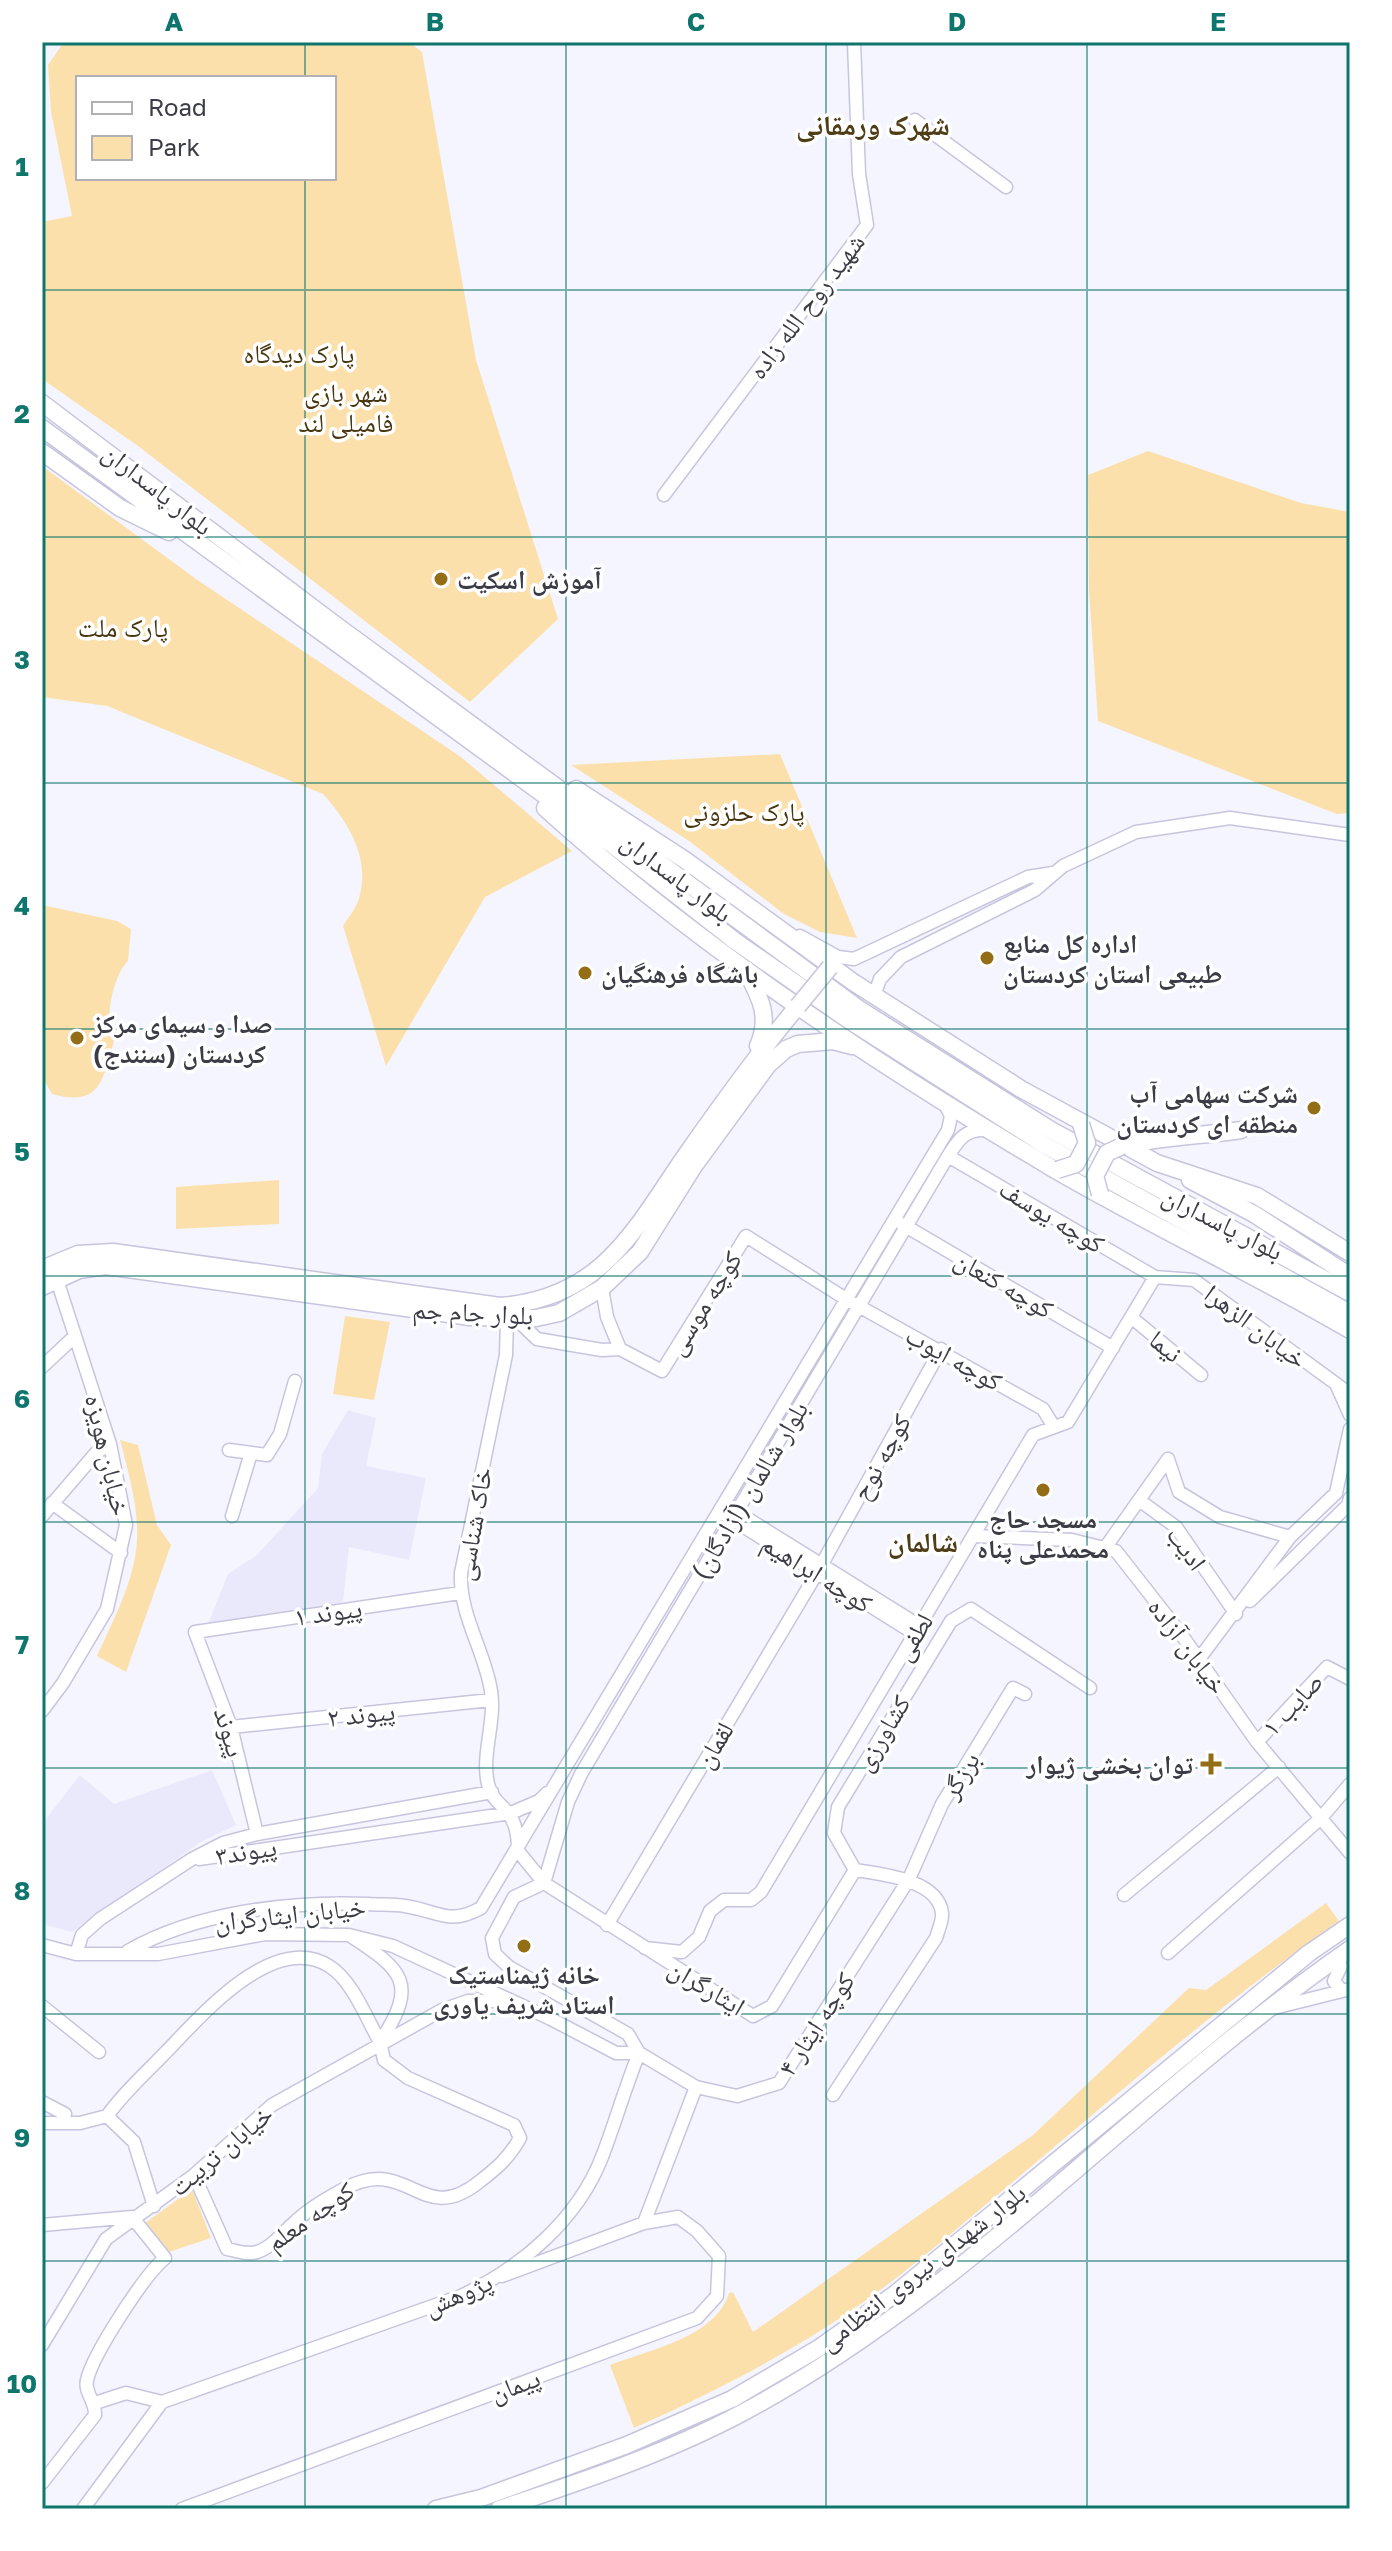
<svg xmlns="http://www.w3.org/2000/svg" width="1392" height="2551" viewBox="0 0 1392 2551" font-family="'Golos Text','Noto Naskh Arabic',sans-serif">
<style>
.built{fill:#eae9fc}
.green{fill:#fce0ac;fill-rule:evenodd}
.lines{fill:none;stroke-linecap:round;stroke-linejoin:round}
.minor-casing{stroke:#c6c5de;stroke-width:15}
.major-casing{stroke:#c6c5de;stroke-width:19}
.minor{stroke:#fff;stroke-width:12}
.major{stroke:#fff;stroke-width:16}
.major-bridge-casing{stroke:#c6c5de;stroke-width:19;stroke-linecap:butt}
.major-bridge{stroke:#fff;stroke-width:16}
.grid{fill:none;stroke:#0f766e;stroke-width:2;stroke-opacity:0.55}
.poi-dot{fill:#936e16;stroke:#fff;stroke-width:3}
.labels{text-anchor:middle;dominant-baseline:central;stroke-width:7;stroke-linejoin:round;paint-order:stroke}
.street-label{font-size:26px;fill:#3c3c46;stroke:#fff}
.park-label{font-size:26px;fill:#48360f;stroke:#fff}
.poi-label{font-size:26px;font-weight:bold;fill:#3c3c46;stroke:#fff;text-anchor:start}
.neighbourhood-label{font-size:28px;font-weight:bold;fill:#4f3d17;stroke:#fff}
.neatline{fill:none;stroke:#0f766e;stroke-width:3}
.grid-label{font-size:26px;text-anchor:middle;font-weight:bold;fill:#0f766e}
</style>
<rect width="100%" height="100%" fill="#f5f5ff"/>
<!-- built -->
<path class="built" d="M348,1410L376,1418L366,1466L426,1478L409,1560L349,1547L343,1602L237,1623L208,1624L228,1574L257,1555L318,1488L322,1454Z
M212,1770L236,1825L201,1842L72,1932L42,1924V1824L80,1775L114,1804Z"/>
<!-- green -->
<path class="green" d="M64,42H409L422,52L476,360L558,619L470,702L138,446L42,379V222L72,216L51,112L48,65ZM78,78H334V178H78Z
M1148,451L1301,503L1350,512V813L1337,814L1098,721L1089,591L1088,475Z
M42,466L196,579L461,757L572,851L485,897L386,1066L343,926C348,918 357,907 359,898C371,858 348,822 323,794L107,706L42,697Z
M780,754L857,938L820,932L784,914L689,841L571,765Z
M42,905L117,921L131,929L128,961C113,975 103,1023 114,1041C103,1079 101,1108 52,1094L42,1076Z
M279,1180V1224L176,1229V1187Z
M345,1316L390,1322L374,1400L333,1394Z
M120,1440L138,1445L157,1525L171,1545L126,1672L97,1656C112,1623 131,1587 136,1551C141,1514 129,1475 120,1440Z
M1326,1903L1339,1921C1223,2002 1116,2095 1008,2186C957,2228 907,2273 852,2310C783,2357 710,2394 634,2428L610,2365C649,2350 716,2337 729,2293L733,2292L753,2332L1033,2135L1189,1988L1206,1990Z
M192,2189L211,2238L163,2254L141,2226Z"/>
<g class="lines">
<defs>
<path id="minor" d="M915,120L1006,187
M664,495L867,225L859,174L854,42
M800,936L838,957L854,959L1028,877L1053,873
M874,996L880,979L901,957L1035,890L1063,866L1136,832L1230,818L1350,835
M986,1130C965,1129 959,1139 948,1156L581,1774L568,1802L544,1883L514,1897L492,1938L495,1954L509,1967L628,2034L639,2053L696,2087L737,2096L779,2083L909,1879L942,1804L1013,1688L1025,1694
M948,1156L1155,1277L1194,1280L1350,1394
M902,1224L1113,1348
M602,1288L607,1317L620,1349
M1131,1317L1201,1375
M515,1318L537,1339L602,1350L620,1349L662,1371L746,1236L846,1299L1043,1409L1054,1427
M507,1319L506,1355L461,1573C459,1615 485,1651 491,1691C496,1721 481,1755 488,1784C495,1811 517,1804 518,1848
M42,1367L74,1337
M1337,1386L1350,1415
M229,1450L267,1455L280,1434L295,1381
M1168,1459L1179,1492L1220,1517L1290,1537
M1139,1500L1176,1527L1236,1614
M52,1503L121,1553
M732,1509L920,1626
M725,1515L915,1634
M42,1516L96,1453L110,1444
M232,1516L251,1453
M973,1536L1072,1540L1116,1551L1181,1634L1257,1742L1350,1853
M1105,1548L1168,1459
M1250,1601L1348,1505L1350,1498
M1199,1659L1290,1537L1336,1493L1350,1429
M42,1711L63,1683L107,1609L126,1525L110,1444L57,1280
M231,1727L491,1700
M1257,1742L1327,1667L1350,1679
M257,1834L231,1727L195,1632L460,1593
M518,1851L544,1883L753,2016L772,2006L855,1870
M199,1859L511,1813L539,1801L547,1793
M855,1870L834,1833L838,1807L951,1621L971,1609L1090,1688
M1124,1895L1279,1767
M607,1925L817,1573L941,1349
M42,1945L76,1954H158L265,1934L349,1935L393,1946L551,2019L616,2053H639
M645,1948L682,1952L699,1937L710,1911L724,1900H751L761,1892L1033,1435L1068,1422L1155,1277
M128,1951C196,1912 291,1901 368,1904C380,1905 393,1904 405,1906C439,1911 448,1926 481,1908L948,1130L951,1116L944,1102
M1168,1953L1321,1818L1350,1784
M76,1954L82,1935L100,1919L192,1859L223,1843L257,1834L492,1792
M1341,1966L1334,1981L1341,1990
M42,2006L99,2052
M1274,2008L1350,1989
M833,2095L936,1938C938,1931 943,1920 942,1913C938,1879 880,1874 855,1870
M42,2102L65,2114
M42,2123H80L107,2116
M194,2175L227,2249C237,2251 247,2255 257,2252C273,2247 284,2231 296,2221C310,2208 326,2199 342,2190C409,2152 420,2229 479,2182C497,2168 508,2159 520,2138L514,2125L408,2078L384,2060L380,2042C419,1983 403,1970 349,1935
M154,2206L134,2142L107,2116C124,2092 146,2073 166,2052C200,2017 273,1931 329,1966C353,1981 366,2018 380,2042
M644,2223L696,2087
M42,2225L132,2217L165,2258C145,2274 93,2354 87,2380C84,2392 96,2402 95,2415L42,2483
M42,2345L106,2239L194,2175L272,2105L442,2010L468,2001H504
M162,2402L461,2296C520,2268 577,2221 602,2157C615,2123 625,2088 639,2053
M95,2403L126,2393L162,2402
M83,2509L162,2402
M182,2509L697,2318L717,2296L719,2256L697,2231L678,2217L644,2223L502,2276"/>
<path id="major" d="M42,403L333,623L859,1009L1051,1130L1350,1293
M42,428L610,843L735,941L850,1021L1043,1144L1350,1313
M42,452L120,508L169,532
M576,789L685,860L853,982L1021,1089L1157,1163L1257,1196L1350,1253
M545,808C696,945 876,1064 1052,1168C1150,1225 1252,1273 1350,1330
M746,971C760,997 771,1017 758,1046
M1122,1146C1161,1137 1201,1136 1241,1130
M1190,1180L1254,1214L1350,1276
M42,1269L78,1254L113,1252L500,1306C604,1298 635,1228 688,1152C723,1102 758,1053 798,1006
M42,1287L79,1270L106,1266L470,1317L536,1318L559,1313L602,1288L640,1252L694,1166L768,1065L786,1049L798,1044L833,1041L852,1046
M436,2509L481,2498L627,2445L732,2399L819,2348L895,2294L1309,1953L1350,1925
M499,2509C580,2482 664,2454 740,2414C967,2294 1140,2094 1350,1949"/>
</defs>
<!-- minor casing -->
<use href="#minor" class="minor-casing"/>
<!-- major casing -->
<use href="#major" class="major-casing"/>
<!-- minor -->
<use href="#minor" class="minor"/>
<!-- major -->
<use href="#major" class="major"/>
<defs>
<path id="major-bridge" d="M798,1006L830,967
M1057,1170L1076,1164L1087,1143L1081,1124
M1100,1194L1095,1176L1107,1153L1122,1146"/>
</defs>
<!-- major-bridge casing -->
<use href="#major-bridge" class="major-bridge-casing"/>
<!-- major-bridge -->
<use href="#major-bridge" class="major-bridge"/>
</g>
<!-- grid -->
<path class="grid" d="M305,42V78M566,42V2509M826,42V2509M1087,42V2509M305,178V2509M42,290H1350M42,537H1350M42,783H1350M42,1029H1350M42,1276H1350M42,1522H1350M42,1768H1350M42,2014H1350M42,2261H1350"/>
<!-- markers -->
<g class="poi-dot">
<circle cx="441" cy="579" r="8"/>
<circle cx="987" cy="958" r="8"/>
<circle cx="585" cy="973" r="8"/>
<circle cx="77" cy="1038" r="8"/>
<circle cx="1314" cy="1108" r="8"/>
<circle cx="1043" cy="1490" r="8"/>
<path d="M1207 1752h8v8h8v8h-8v8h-8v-8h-8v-8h8z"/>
<circle cx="524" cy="1946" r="8"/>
</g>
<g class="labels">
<!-- street labels -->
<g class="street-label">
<text transform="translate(806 306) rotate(-53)">شهید روح الله زاده</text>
<text transform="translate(158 489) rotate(38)">بلوار پاسداران</text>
<text transform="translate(677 877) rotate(37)">بلوار پاسداران</text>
<text transform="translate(1052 1216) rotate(31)">کوچه یوسف</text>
<text transform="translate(1223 1223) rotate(27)">بلوار پاسداران</text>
<text transform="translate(1004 1284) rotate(30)">کوچه کنعان</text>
<text transform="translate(704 1303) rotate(-58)">کوچه موسی</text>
<text transform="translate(473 1312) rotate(3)">بلوار جام جم</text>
<text transform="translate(1256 1326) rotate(37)">خیابان الزهرا</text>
<text transform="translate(1166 1346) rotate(39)">نیما</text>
<text transform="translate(954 1358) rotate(29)">کوچه ایوب</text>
<text transform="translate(108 1455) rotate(77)">خیابان هویزه</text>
<text transform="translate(881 1457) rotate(-61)">کوچه نوح</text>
<text transform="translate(749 1490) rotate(-59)">بلوار شالمان (آزادگان)</text>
<text transform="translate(473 1524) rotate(-80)">خاک شناسی</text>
<text transform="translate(1187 1548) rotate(54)">ادیب</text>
<text transform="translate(817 1573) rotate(32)">کوچه ابراهیم</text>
<text transform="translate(328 1612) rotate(-8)">پیوند ۱</text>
<text transform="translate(913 1637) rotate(-59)">لطفی</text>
<text transform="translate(1188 1646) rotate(53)">خیابان آزاده</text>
<text transform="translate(1292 1704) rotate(-47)">صایب ۱</text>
<text transform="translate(361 1714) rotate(-6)">پیوند ۲</text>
<text transform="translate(230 1732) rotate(73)">پیوند</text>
<text transform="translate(882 1733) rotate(-59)">کشاورزی</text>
<text transform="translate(714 1745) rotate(-59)">لقمان</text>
<text transform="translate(960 1775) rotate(-59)">برزگر</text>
<text transform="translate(246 1851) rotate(-9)">پیوند۳</text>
<text transform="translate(290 1914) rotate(-6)">خیابان ایثارگران</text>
<text transform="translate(707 1987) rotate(31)">ایثارگران</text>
<text transform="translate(816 2024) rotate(-57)">کوچه ایثار ۴</text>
<text transform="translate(221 2150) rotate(-40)">خیابان تربیت</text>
<text transform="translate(310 2216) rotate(-35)">کوچه معلم</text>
<text transform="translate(922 2267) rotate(-38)">بلوار شهدای نیروی انتظامی</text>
<text transform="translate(458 2294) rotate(-23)">پژوهش</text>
<text transform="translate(515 2385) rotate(-20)">پیمان</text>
</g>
<!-- park labels -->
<g class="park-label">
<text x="299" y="353">پارک دیدگاه</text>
<text x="346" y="392">شهر بازی<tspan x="346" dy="30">فامیلی لند</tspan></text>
<text x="123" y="627">پارک ملت</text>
<text x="744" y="811">پارک حلزونی</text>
</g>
<!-- poi labels -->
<g class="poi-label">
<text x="457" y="579">آموزش اسکیت</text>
<text x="1003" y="943">اداره کل منابع<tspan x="1003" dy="30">طبیعی استان کردستان</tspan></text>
<text x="601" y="973">باشگاه فرهنگیان</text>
<text x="93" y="1023">صدا و سیمای مرکز<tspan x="93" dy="30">کردستان (سنندج)</tspan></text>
<text x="1298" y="1093" text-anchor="end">شرکت سهامی آب<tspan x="1298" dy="30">منطقه ای کردستان</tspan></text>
<text x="1043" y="1518" text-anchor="middle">مسجد حاج<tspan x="1043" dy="30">محمدعلی پناه</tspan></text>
<text x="1193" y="1764" text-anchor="end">توان بخشی ژیوار</text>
<text x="524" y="1974" text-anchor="middle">خانه ژیمناستیک<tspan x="524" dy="30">استاد شریف یاوری</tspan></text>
</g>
<!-- neighbourhood labels -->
<g class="neighbourhood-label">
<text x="873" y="124">شهرک ورمقانی</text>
<text x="923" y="1541">شالمان</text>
</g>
</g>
<!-- border -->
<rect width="1392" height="2551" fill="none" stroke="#ffffff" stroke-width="88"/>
<!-- legend -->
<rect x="76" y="76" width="260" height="104" fill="#ffffff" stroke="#b1b1b5" stroke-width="2"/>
<rect x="92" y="102" width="40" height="12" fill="#ffffff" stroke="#b1b1b5" stroke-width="2"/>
<text x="148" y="116" font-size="24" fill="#3c3c46">Road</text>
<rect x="92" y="136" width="40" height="24" fill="#fce0ac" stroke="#b1b1b5" stroke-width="2"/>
<text x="148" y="156" font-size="24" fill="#3c3c46">Park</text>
<rect x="44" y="44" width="1304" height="2463" class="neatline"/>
<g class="grid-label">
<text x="174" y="31">A</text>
<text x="435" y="31">B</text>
<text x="696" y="31">C</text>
<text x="957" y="31">D</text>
<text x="1218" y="31">E</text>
<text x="22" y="176">1</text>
<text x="22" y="423">2</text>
<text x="22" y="669">3</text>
<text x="22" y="915">4</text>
<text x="22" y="1161">5</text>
<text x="22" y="1408">6</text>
<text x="22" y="1654">7</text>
<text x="22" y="1900">8</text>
<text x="22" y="2147">9</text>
<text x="22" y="2393">10</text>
</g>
</svg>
